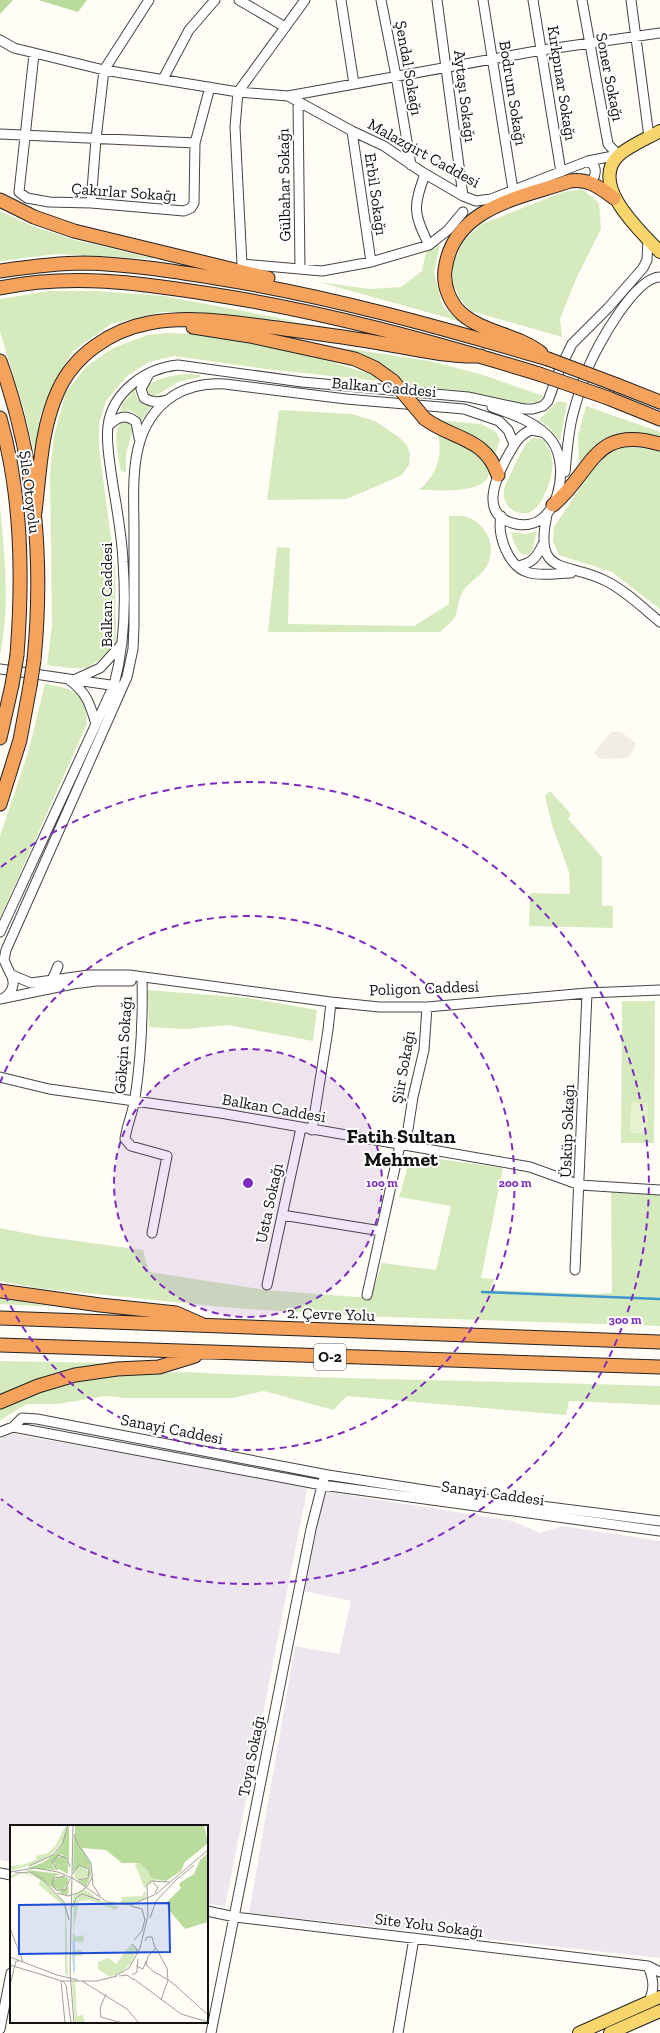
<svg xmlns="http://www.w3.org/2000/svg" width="660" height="2033" viewBox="0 0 660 2033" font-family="'Zilla Slab',serif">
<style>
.industrial{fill:#eee6ef}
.green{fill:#d5ebbd}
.forest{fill:#b9dc9c}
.pitch{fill:#e6f2cf}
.plaza{fill:#f1ede2}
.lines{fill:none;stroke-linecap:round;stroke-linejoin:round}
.stream{stroke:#3f96cf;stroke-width:2.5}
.minor-casing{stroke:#444;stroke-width:11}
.major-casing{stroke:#222;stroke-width:14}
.highway-casing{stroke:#222;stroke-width:15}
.minor{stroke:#fff;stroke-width:9}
.major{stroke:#f9d66b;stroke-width:12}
.highway{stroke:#f5a25d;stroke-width:13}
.highway-bridge-casing{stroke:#222;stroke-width:15;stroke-linecap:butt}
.highway-bridge{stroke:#f5a25d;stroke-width:13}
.ring{fill:none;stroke:#7b2cbf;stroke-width:2;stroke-dasharray:7 5}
.labels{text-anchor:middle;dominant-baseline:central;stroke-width:4;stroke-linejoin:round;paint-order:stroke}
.shield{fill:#fff;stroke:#585858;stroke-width:1}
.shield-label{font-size:15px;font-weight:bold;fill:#111}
.street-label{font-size:16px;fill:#111;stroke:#fff}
.district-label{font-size:20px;font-weight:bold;fill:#111;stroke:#fff}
.inset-river{fill:none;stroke:#b9e0f7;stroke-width:2}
.inset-road{fill:none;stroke:#a09f9a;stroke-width:1}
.view{fill:#1d4ed8;fill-opacity:0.15;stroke:#1d4ed8;stroke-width:2}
.inset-edge{fill:none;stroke:#111;stroke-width:2}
.centre{fill:#7b2cbf;stroke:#fff;stroke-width:2}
.ring-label{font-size:12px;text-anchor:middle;font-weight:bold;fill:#7b2cbf;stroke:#fff;stroke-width:4;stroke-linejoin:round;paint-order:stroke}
</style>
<rect width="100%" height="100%" fill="#fffdf5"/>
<!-- industrial -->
<path class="industrial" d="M12,1434L308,1485L225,1907L207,1903V1826H11V1862L0,1860V1439Z
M323,1491L513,1521L540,1533L563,1526L660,1541V1958L249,1913L295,1646L339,1654L351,1601L304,1591Z"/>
<!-- green -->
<path class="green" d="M582,189L599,203L601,229L576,279L560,319L562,337L471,311L460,299L453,283V264L463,241L482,224L563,192Z
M0,211L32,226L75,240L155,259L56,254L0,261Z
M436,245H440L434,272L443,307L459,321L319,282L369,289L401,287L422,271L426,252Z
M49,291H96L164,296L300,322L196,312H162L111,324L73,351L53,384L40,416L35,457L25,413L0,332V299Z
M166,333C237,333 306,354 374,375L378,381L266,369L174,356L149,362L128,375L106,401L99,423V448L115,568L116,642L104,656L88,668H70L47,665L52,625L50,474L54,436L66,392L87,366L113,348L148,335Z
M345,348L429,361L480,374L544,396L537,402L517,404L456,390L405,386L377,364Z
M188,374L200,375V377L178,382L154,397L150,396L146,391L148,385C160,377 174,375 188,374Z
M135,389C135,399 141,406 151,407L141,421C137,412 128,407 119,413L124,402Z
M558,401L567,403L560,441L550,428L539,420Z
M586,406L660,432V439L643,436L579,466L578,436Z
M279,410L352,414L375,421L400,438L407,445L410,454L409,465L402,475L347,499L267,500Z
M437,420L481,424L496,432L500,440L495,455L480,444Z
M122,422L129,423L133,429L126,454V472L121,471C119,460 111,429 122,422Z
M437,432C447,436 475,448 481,454C485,458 490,468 489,473C486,495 436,490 419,490C437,474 444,455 437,432Z
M533,438L542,439C558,457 553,476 544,496C541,502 537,509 530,512C516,517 502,506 504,491C504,486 507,482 509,477C516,465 521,446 533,438Z
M619,447L646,448L660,452V609L612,572L559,555L553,541L554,527L599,460Z
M0,507C5,555 10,607 0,655Z
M449,516C455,516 462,515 467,517C489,525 498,550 485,569C479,577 468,583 463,591C458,599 459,606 456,614C455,620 445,627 440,632H268L277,547L290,548L288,624L414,626L449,604Z
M537,531L532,551C519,564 514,541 511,532L525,534Z
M45,684C76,690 86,690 87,724L0,918V836L28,753Z
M550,791L571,814L568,819L602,857V906H613V928L529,926L530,893L570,894L569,872L552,825L545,796Z
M148,990L248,998L317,1010L313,1041L228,1025L185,1029L149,1027Z
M622,1001H655L654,1143H621Z
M411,1155L503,1168L481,1278L494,1279L490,1290L594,1294L612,1293L611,1191L660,1192V1326L360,1316L233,1308L37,1288L0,1281V1228L40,1236L143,1250L149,1272L265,1290L371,1298L382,1263L436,1270L451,1206L399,1197Z
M0,1298L54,1307L0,1304Z
M0,1361L108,1363L110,1364L53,1374L0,1395Z
M185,1372C343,1380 502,1381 660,1386V1405L569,1401L566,1415L347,1396L333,1410L264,1391L233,1398H124L106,1396L58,1404H27L0,1420V1409C12,1403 24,1396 36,1391C83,1373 136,1374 185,1372Z"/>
<!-- forest -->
<path class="forest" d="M0,0H13L0,14Z
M38,0H87L78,12Z"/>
<!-- pitch -->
<path class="pitch" d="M631,1102L648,1103L647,1133H630Z"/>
<!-- plaza -->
<path class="plaza" d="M611,732H621L636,743L634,749L628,758L601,759L594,753Z"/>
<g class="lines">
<!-- stream -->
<path class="stream" d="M482,1292L660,1299"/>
<defs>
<path id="minor" d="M239,0L285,27
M305,0L238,92L235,127L242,264L322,271L371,262L429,245L448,230L463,212
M341,0L354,84
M381,0L396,76L411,165
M437,0L463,196
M483,0L513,190
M533,0L561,172
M582,0L608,144L618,155
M631,0L649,137
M0,40L14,48L104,70L238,92L288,96L542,50L660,33
M34,54L19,192L27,198L49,202L91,203L184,211L191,208L194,203L195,143L210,87
M163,79L189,30L215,0
M288,96L352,131L384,146L422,172L463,196L476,201L491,199L588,161L618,155
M298,101L300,269
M352,131L371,262
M0,134L195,143
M588,161C596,165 597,172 593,179L589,181
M425,174C413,207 413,213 429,245
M91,203L96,139L104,70L149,0
M149,374L141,389L144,398C152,403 159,402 167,400
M492,407C512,414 539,423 552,441C571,467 558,533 516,524C479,516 495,480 506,459C513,447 518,435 531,430L542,432
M108,426C117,417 126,413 136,422L139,438
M565,472C567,453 568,433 573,414C577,399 582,383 588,368C597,346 635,277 660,277
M547,515C533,578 568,561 606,581C626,591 643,608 660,622
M501,516C497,535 508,568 530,573C542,576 558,573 571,573
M517,566C532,564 537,557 543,544
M0,669L117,686
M76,679L100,668L122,644
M69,680C86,691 90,704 96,724
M0,932L114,685C125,644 126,603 123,562C122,532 115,501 111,472C109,457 106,441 108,426C112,392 146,368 178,365L302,382L468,397L524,409H533L543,406L548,401L559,371L572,344L608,308L643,268L647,260L648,239
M9,971L4,960L6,950L127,677L133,649L134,626C134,594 134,563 134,532C134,484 127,426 173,396C189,386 206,383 225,384L346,399L464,409L499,421L508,430L514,444
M12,975L31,983L89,975H129L331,1002L379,1007H427L587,993L660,990
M142,978C143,1018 141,1058 135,1098C133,1113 127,1124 125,1139L131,1146L167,1156L152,1233
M52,980L58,966
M4,998C13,992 16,982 10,973
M0,999L73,984L96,981H131
M0,1077L49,1089L220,1113L530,1167L580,1185L660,1190
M312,1130L328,1030L331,1002
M282,1215L381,1231
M575,1270L587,993
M267,1285L301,1128
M367,1295L400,1145L408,1129L413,1097L424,1050L427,1007
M13,1427L22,1418L37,1419L328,1475
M0,1432L13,1427L322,1485L660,1531
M0,1873L11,1875
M207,1911L235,1917L648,1966L660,1972
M648,2003C655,1989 654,1980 648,1966
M0,2029L11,1973
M211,2033L311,1529L324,1478L328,1475L470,1497L660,1521
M398,2033L414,1938"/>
<path id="major" d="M660,131C648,138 627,147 618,156C589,185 641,232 660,252
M579,2033L660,1997
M610,2033L660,2011"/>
<path id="highway" d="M0,200L34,217L74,231L268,278
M0,271C28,267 56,263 84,263C129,264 173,271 216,278C329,296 439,327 548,359
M0,288C71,273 140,283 210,294C322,311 431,341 539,374
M193,327L250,336L355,359L375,368L393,381
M541,353C517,334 484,333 462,314C450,303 443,286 445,270C453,207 520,198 570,181C588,178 599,187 614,198
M0,361C35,458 44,558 34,660
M617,385L660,402
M608,398L660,419
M0,418C22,495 23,576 17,655
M425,419C454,440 485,437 498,475
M553,505C593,472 593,424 660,444
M35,512C40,471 41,428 58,391C74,355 111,330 149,323C192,315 236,323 278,328C312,333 346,337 380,343C414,349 446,357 481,356
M0,738L12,685
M0,804L20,740L30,686
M0,1291L100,1305L176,1313L201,1324
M0,1318L660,1342
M0,1345L660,1367
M0,1402L38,1386L75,1375L117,1369L159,1367L195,1356"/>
</defs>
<!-- minor casing -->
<use href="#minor" class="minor-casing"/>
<!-- major casing -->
<use href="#major" class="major-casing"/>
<!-- highway casing -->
<use href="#highway" class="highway-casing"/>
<!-- minor -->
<use href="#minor" class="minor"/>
<!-- major -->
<use href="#major" class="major"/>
<!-- highway -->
<use href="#highway" class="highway"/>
<defs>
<path id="highway-bridge" d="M548,359L617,385
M539,374L608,398
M393,381L425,419
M12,685L17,655
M30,686L34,660"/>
</defs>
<!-- highway-bridge casing -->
<use href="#highway-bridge" class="highway-bridge-casing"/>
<!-- highway-bridge -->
<use href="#highway-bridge" class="highway-bridge"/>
</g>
<!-- distance rings -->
<circle cx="248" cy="1183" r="134" fill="#7b2cbf" fill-opacity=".12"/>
<g class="ring">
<circle cx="248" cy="1183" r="134"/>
<path d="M0 1083A267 267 0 1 1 0 1283"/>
<path d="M1 867A401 401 0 1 1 1 1499"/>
</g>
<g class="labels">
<!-- shield labels -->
<rect class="shield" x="314" y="1344" width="32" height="26" rx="3"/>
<g class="shield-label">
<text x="330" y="1357">O-2</text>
</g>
<!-- street labels -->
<g class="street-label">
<text transform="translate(409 68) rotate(80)">Şendal Sokağı</text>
<text transform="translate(610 77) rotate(79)">Soner Sokağı</text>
<text transform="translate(562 83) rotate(81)">Kırkpınar Sokağı</text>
<text transform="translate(513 93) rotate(81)">Bodrum Sokağı</text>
<text transform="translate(465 96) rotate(83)">Aytaşı Sokağı</text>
<text transform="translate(424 153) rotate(29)">Malazgirt Caddesi</text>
<text transform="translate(284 185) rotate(-91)">Gülbahar Sokağı</text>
<text transform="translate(124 192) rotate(4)">Çakırlar Sokağı</text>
<text transform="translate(376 194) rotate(82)">Erbil Sokağı</text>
<text transform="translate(384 387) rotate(5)">Balkan Caddesi</text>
<text transform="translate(30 492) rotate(83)">Şile Otoyolu</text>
<text transform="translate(106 595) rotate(-90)">Balkan Caddesi</text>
<text transform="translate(424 988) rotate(-2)">Poligon Caddesi</text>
<text transform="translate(123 1045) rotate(-86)">Gökçin Sokağı</text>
<text transform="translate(403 1067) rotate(-80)">Şiir Sokağı</text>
<text transform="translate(274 1108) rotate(10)">Balkan Caddesi</text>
<text transform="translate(567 1131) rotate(-88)">Üsküp Sokağı</text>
<text transform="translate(269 1203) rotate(-78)">Usta Sokağı</text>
<text transform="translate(331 1314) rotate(2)">2. Çevre Yolu</text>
<text transform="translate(172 1429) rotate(11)">Sanayi Caddesi</text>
<text transform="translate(493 1493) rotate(8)">Sanayi Caddesi</text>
<text transform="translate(251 1756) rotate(-79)">Toya Sokağı</text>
<text transform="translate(429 1925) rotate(7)">Site Yolu Sokağı</text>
</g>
<!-- district labels -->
<g class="district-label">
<text x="401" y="1136">Fatih Sultan<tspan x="401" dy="23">Mehmet</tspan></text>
</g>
</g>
<!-- overview -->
<g transform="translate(10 1825)">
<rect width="198" height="198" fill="#fffdf5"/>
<path d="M56,0H58L54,14L40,31L25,39L0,46V41L11,40L26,35V31L38,28L45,21ZM129,38L138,46L141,53L156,56L146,55L134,63L125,39ZM68,41H76L79,51L68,55L64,52ZM16,47L31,54L52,75L56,82L58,152L55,148V82L29,60L30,55L25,52L12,48L0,54V50ZM75,64L85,72H82L108,82L106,85L80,75L69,76L63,107L66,112L74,110L73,117L64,116V125H72V131H65L64,153L62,133L64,80L69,71H81H68L62,83L63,71ZM135,65L136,74L124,78L110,79L112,72L132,71ZM121,119L127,124L121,138L112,147L99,152L88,144V137L98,133L106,139ZM62,157H65L67,191L73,190L75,198H65Z" fill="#d5ebbd"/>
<path d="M59,0V37L57,32L50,29L42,40L46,45L17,43L32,38L45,29L51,21ZM65,0H194L198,18L175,37L171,46L156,56L141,53L138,46L129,38H112L96,25L72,23L65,11ZM64,10L80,37L81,50L76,62L68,56L79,53V43L70,40L63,47ZM198,28V97L175,104L158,84L157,77L171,63L169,60L171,57L184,49L190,35ZM55,31L58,38V49L44,42L45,32ZM17,45L51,49L45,51L42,59L50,67L59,61L58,70L52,69ZM53,51L58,53V58L52,66L43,61V55Z" fill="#b9dc9c"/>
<path class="inset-river" d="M64,147V115"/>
<path class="inset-road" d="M63,0L60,147L64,198M64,9L68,19L81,38L83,60L90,71M19,41L43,30L53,17L58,0M47,45L42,37L48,30L57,33L60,42M0,47L25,43L48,47L64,54L97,77L121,80L146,69L198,25M5,48L20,47L32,54L54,77L59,95M63,49L69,40L79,44L78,53L68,55M55,51L44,53L42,59L46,65H55L60,54M169,53L184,40M143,58L148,62L145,68M47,68L58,71L68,68L77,62L82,52M121,81L132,84L135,95M63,82L66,73L72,69L90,75M140,93L146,76L169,52M0,103L13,137M124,115L132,106L135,94M135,116L137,112H142L145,123M122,119L127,124V129M0,132L47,150L68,155M0,140L52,156H87L107,151M126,141L133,144L136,136M122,150L127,147L128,134M105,151L119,143L130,123L138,90L137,60L141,56L159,57M109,151L117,150L124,155M124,154L171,189L198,197M51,156L55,198M53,156L56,160L61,198M72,156L117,184L129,198M0,160L6,136H9M96,169L90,183L91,192L112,198M151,175L158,155L157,143L146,123L138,131L136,140L144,147L150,150L153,152L158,155L161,157L162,158L165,160L198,190"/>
<path class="view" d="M159,78L160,127L9,129V80Z"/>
<rect width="198" height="198" class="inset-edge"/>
</g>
<circle cx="248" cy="1183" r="6" class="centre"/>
<g class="ring-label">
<text x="382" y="1187">100 m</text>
<text x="515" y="1187">200 m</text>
<text x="625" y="1324">300 m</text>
</g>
</svg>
